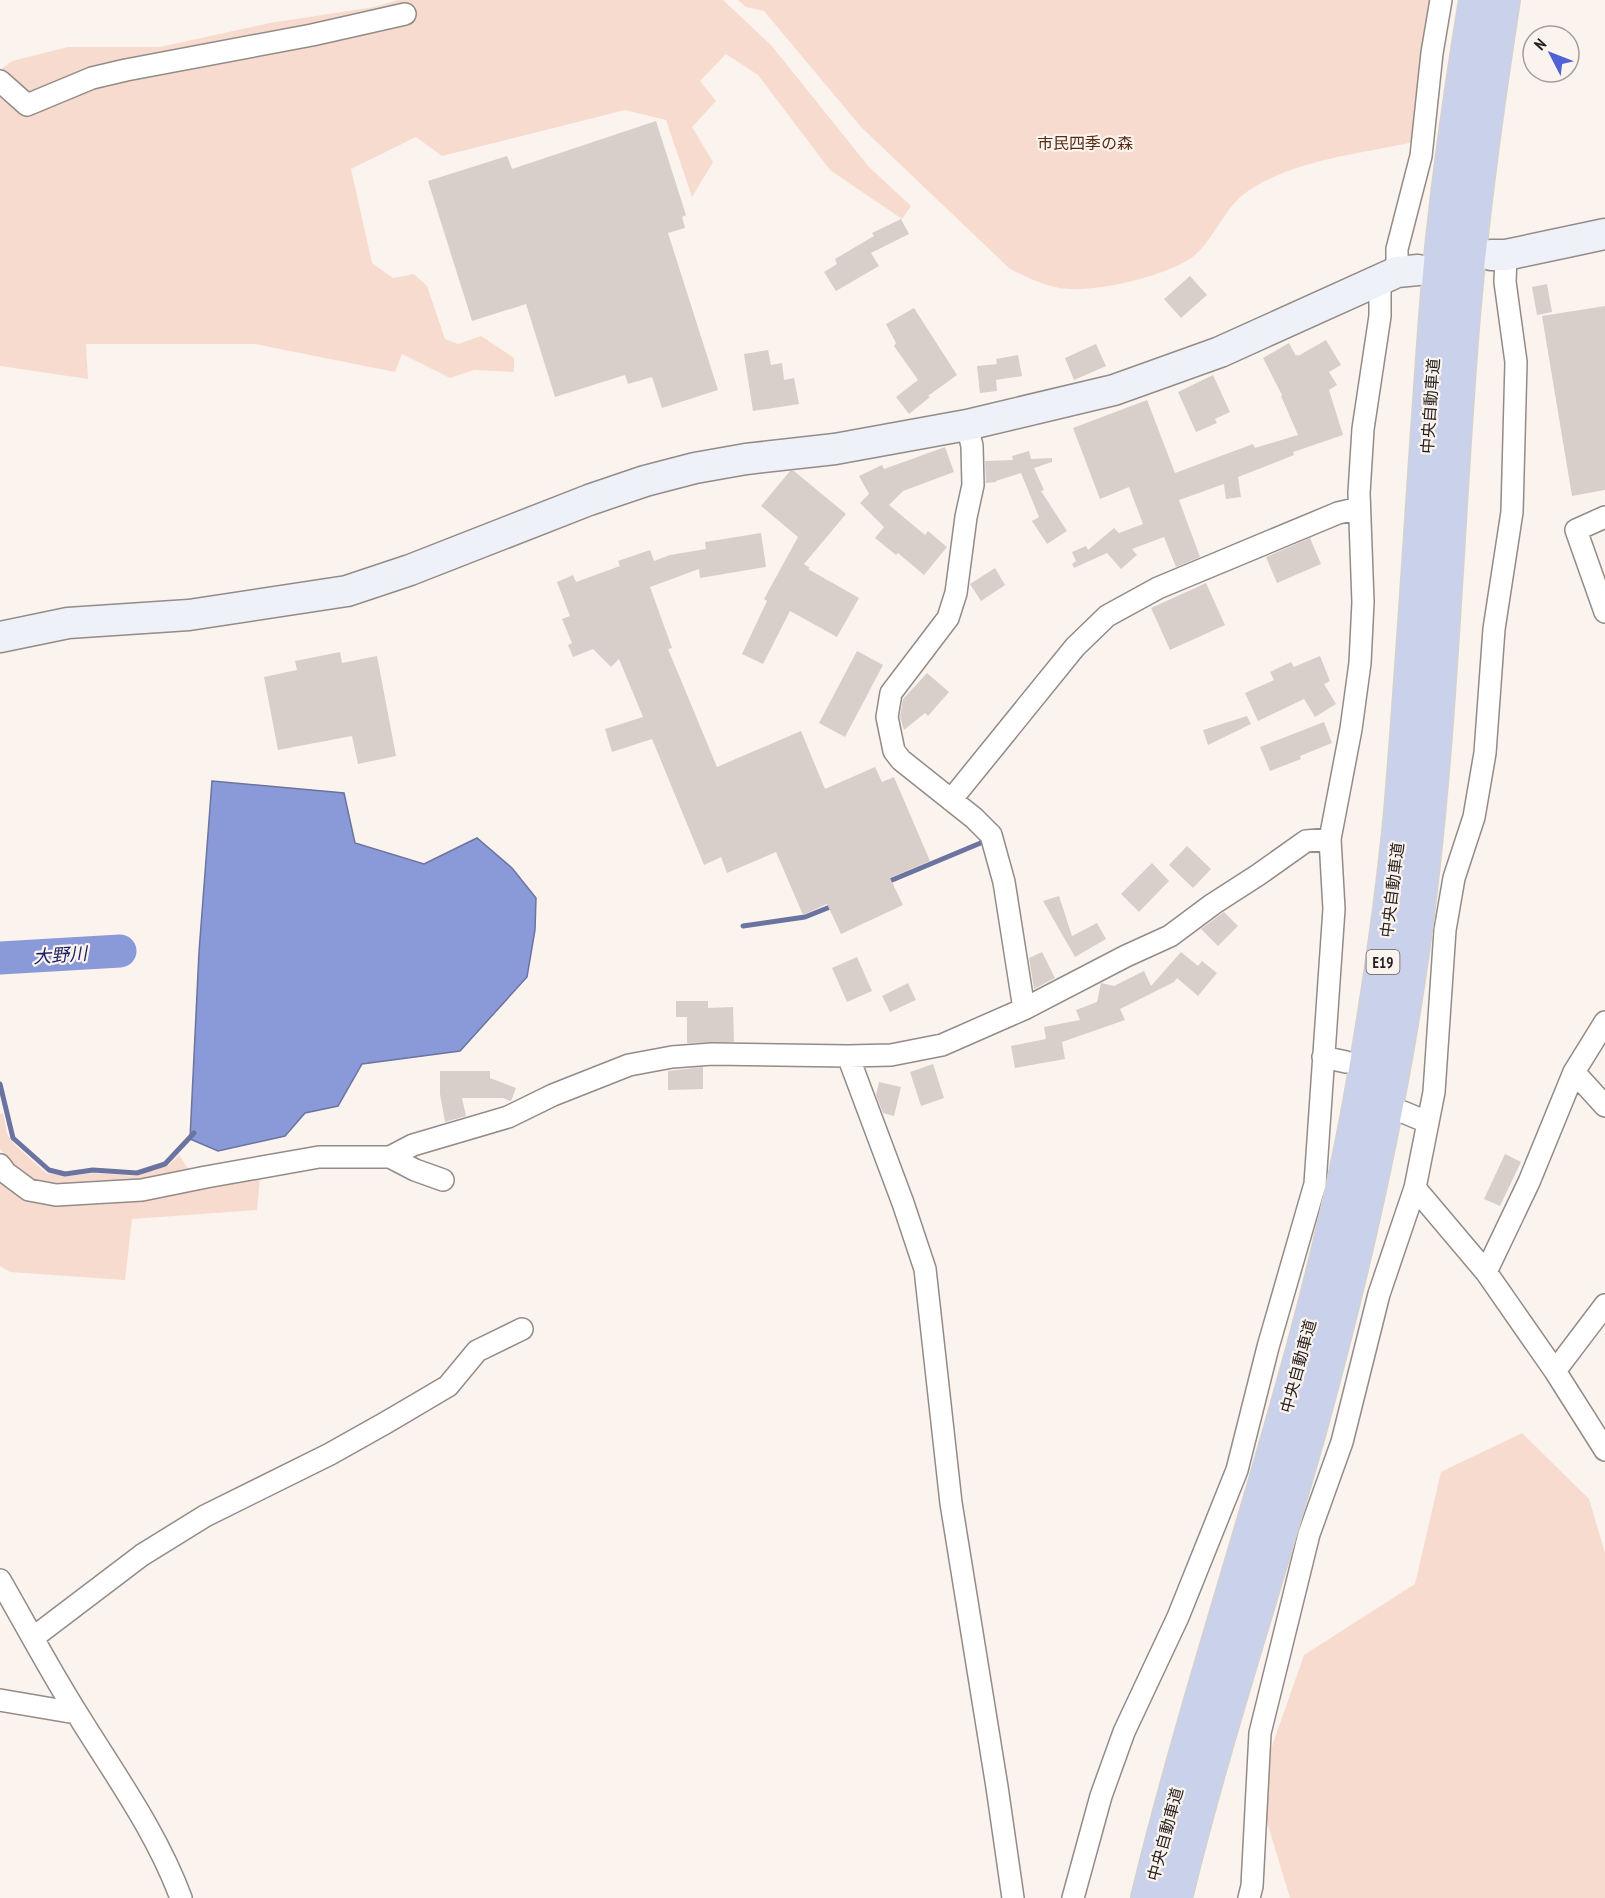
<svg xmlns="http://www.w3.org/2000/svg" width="1605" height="1898" viewBox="0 0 1605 1898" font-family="'PT Sans Narrow','Noto Sans JP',sans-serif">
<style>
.green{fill:#f7dbce}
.water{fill:#8a99d8;stroke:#6b74a0;stroke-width:1.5}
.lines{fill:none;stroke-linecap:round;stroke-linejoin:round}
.stream{stroke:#6b74a0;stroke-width:5}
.river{stroke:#8a99d8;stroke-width:33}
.building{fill:#d8cfcb}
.street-casing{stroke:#938b87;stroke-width:24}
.secondary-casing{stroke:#938b87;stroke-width:33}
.highway-casing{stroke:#d3d2d2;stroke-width:36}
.street{stroke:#fff;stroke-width:21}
.secondary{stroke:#eff1f9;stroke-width:30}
.highway{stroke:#cad1ea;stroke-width:33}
.labels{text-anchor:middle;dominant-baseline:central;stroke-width:4.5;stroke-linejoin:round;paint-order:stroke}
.shield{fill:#fbf3ee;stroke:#635e5c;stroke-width:1.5}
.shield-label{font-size:15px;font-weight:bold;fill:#221e1d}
.park-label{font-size:16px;fill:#582c14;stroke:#fbf3ee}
.street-label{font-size:16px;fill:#221e1d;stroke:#fbf3ee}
.water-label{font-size:18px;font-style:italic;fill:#191d65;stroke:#fbf3ee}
</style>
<rect width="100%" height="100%" fill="#fbf3ee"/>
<!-- green -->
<path class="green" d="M398,0H723L771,45L869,167L911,206L902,219L830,170L758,75L726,54L700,81L716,101L692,127L713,162L692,197L666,120L625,110L442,156L416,137L351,169L372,263L393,278L414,274L427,286L445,339L458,344L481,336L514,358V372L474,370L450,378L402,354L395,372L255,344H86L88,379L0,366V70L12,61L68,47H160L270,23L374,7Z
M738,0H1435L1413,142C1359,154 1299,159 1251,189C1225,205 1217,235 1195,255C1170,276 1091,294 1059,288C1040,284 1025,277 1009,268L861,127L764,11L746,7Z
M3,1113L7,1134L13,1143L46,1173L67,1176L95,1173L137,1176L168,1166L179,1155L191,1173L194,1188L260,1178L257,1210L132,1219L125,1280L10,1272L0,1266V1172L16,1168L0,1149V1114Z
M1522,1433L1589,1499L1605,1553V1898H1290L1257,1789L1304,1655L1415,1584L1441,1472Z"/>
<!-- water -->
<path class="water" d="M212,781L344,793L355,843L424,864L477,838L512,868L536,898L535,930L527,977L460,1051L362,1064L338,1106L305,1113L285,1136L218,1151L190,1139L199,952Z"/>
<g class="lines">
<!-- stream -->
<path class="stream" d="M885,883L983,842
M743,926L805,917L835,905
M0,1084L13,1138L49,1170L65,1174L93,1170L137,1173L165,1164L194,1133"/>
<!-- river -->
<path class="river" d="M0,958L120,951"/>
</g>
<!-- building -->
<path class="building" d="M656,121L686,215L682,217L685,228L668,233L718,390L662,408L652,377L628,384L625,375L555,397L526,304L472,321L428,181L507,156L512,169Z
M901,219L909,234L871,253L879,266L836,291L824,272L837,264L835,259L874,236L872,233Z
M1190,276L1207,295L1181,318L1164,299Z
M1547,284L1552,312L1537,315L1532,287Z
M1605,306V490L1572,496L1542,316Z
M914,308L957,375L928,396L930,397L909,414L896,397L918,380L894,346L896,343L886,324Z
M1326,340L1341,365L1329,372L1337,385L1329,390L1343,435L1293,452L1294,455L1238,477L1241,497L1226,499L1224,484L1179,500L1200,557L1176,567L1164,537L1132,549L1137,555L1121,569L1107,553L1074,568L1072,564L1076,561L1072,552L1086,546L1088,550L1114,528L1119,533L1143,524L1129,487L1100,499L1073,428L1147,400L1175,473L1253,444L1255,448L1298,435L1281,396L1282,395L1263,358L1289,343L1296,356L1298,354V356Z
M1096,344L1106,366L1074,380L1065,358Z
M768,350L771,365L782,363L784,380L794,378L799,404L753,411L744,354Z
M1018,355L1022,376L996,380L997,391L980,393L977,366L997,364L996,359Z
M1213,375L1230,412L1215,419L1217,423L1196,432L1178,392Z
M945,447L954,472L903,491L889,505L925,535L928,531L947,547L924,575L898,553L896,555L875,538L884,527L860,503L869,494L859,476L882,465L884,469Z
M1029,451L1031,459L1052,458V462L1034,468L1044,490L1041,491L1067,531L1047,544L1032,521L1039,517L1021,473L996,481V482L986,483L985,461L1013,460L1012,456Z
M790,471H794L846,514L804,564L810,568L808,569L859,598L837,637L790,611L763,664L742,654L767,601L764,599L798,537L761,506Z
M761,533L766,567L700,578L699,569L650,587L672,648L668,649L717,767L801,731L825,789L875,767L882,782L894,777L930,861L890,878L903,905L841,934L827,904L803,915L776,852L727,873L721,857L704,865L652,739L612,752L605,729L643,717L619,659L611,667L593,649L573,657L568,645L572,643L562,619L570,616L557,582L573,575L576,582L620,566L618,561L650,550L654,561L670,555L706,549L705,542Z
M1310,538L1321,564L1277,583L1266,557Z
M995,568L1005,585L981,601L970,584Z
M1206,583L1225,625L1170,650L1151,608Z
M857,651L883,665L845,737L819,723Z
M340,652L342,663L377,656L396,756L358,764L352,736L278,750L264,677L297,670L295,661Z
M1320,656L1330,681L1324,684L1336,704L1315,717L1304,699L1258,721L1245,693L1274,680L1270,672L1291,662L1294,667Z
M927,673L949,692L928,716L925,713L904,730L900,717L903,699Z
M1247,716L1251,724L1208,745L1203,730Z
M1324,722L1332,743L1300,756L1301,759L1270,771L1260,747Z
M1187,846L1211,869L1193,888L1169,865Z
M1152,863L1169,881L1139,912L1121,894Z
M1059,896L1072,936L1097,923L1106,939L1075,957L1043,901Z
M1224,912L1238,926L1218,946L1201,929Z
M1042,952L1055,978L1034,989L1029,958Z
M1181,952L1198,966L1202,961L1217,973L1198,996L1177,978L1174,982L1120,1009L1125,1020L1062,1042L1065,1059L1015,1068L1011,1046L1046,1039L1044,1027L1080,1020L1076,1010L1097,1002L1101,983L1114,986L1144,971L1151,986Z
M857,957L872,991L847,1002L832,968Z
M908,983L916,1000L890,1012L882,996Z
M676,1001H708V1008L733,1007L734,1042L687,1043V1017H676Z
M933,1064L944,1098L921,1106L910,1072Z
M703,1067V1089L668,1090V1071Z
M440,1071H490V1078L516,1088L511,1101L503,1098H462L466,1116L445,1122L440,1094Z
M879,1082L901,1087L894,1116L883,1113L876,1095Z
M1505,1154L1521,1162L1500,1206L1484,1199Z"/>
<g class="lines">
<defs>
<path id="street" d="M0,81L27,105L92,78L126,70L312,35L405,14
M1397,272V249L1421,156L1432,53L1441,0
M967,425L972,446L973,485L966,517L956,593L948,618L891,693L887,717L894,751L901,760L974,818L991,835L1004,882L1024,1009
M1605,517L1576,530L1605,612
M951,800L1075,647L1107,616L1158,588L1338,513L1359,508
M848,1056L903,1203L925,1269L951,1503L997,1787L1013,1898
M1323,1057L1346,1062
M1574,1072L1605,1106
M1403,1112L1427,1122
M390,1157L415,1170L443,1180
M0,1165L6,1173L29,1190L56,1195L142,1190L206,1177L319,1157H390L413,1145L508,1117L553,1095L629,1065L672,1057L712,1054L848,1056L891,1055L942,1045L1024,1009L1126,956L1170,936L1213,904L1258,875L1306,841L1330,839
M1415,1188L1486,1272L1555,1371L1605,1450
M1486,1272L1529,1182L1574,1072L1605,1022
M1555,1371L1605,1305
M0,1580C26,1625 50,1671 78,1715C115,1775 156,1831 181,1898
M34,1637L142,1555L205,1516L330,1454L387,1422L448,1386L477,1351L522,1329
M0,1700L76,1713
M1073,1898L1101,1796L1124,1732L1178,1617L1237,1470L1268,1347L1315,1184L1334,909L1330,839L1351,729L1360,663L1363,602L1359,493L1363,429L1380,316V279
M1249,1898L1252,1886L1260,1733L1309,1534L1342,1442L1379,1294L1415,1188L1434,1092L1445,930L1454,878L1474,817L1485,753L1494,629L1512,512L1516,362L1505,282L1506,255"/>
<path id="secondary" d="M1491,255H1506L1605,234
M0,637L68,623L189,615L347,591L410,570L589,500L645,481L695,468L746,459L835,449L967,425L1114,390L1220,352L1397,272L1418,270"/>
<path id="highway" d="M1148,1898C1216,1618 1321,1347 1367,1062C1381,979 1393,896 1401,812C1412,680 1420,547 1429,415C1434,350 1437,285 1445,221C1453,147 1464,74 1476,0
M1175,1898C1213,1741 1265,1587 1309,1431C1351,1279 1387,1123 1410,966C1441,755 1445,540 1462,328C1471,218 1486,109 1503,0"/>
</defs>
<!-- street casing -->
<use href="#street" class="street-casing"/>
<!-- secondary casing -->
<use href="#secondary" class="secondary-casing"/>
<!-- highway casing -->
<use href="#highway" class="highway-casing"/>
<!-- street -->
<use href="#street" class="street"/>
<!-- secondary -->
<use href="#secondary" class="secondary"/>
<!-- highway -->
<use href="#highway" class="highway"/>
</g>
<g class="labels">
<!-- shield labels -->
<rect class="shield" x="1366.5" y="950" width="33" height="24" rx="4.5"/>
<g class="shield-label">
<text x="1383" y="962">E19</text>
</g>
<!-- park labels -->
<g class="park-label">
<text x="1085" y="143">市民四季の森</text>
</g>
<!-- street labels -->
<g class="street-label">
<text transform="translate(1430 406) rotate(-86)">中央自動車道</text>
<text transform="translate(1392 890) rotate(-83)">中央自動車道</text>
<text transform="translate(1298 1366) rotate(-75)">中央自動車道</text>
<text transform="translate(1165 1834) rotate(-75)">中央自動車道</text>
</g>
<!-- water labels -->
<g class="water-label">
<text transform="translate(60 955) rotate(-4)">大野川</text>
</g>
</g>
<!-- north arrow -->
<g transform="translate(1551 54) rotate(312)"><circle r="28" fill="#fbf3ee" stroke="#a49e9a" stroke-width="1.5"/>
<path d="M0-4.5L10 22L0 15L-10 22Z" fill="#5161d7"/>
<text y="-9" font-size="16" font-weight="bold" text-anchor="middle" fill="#221e1d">N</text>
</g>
</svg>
